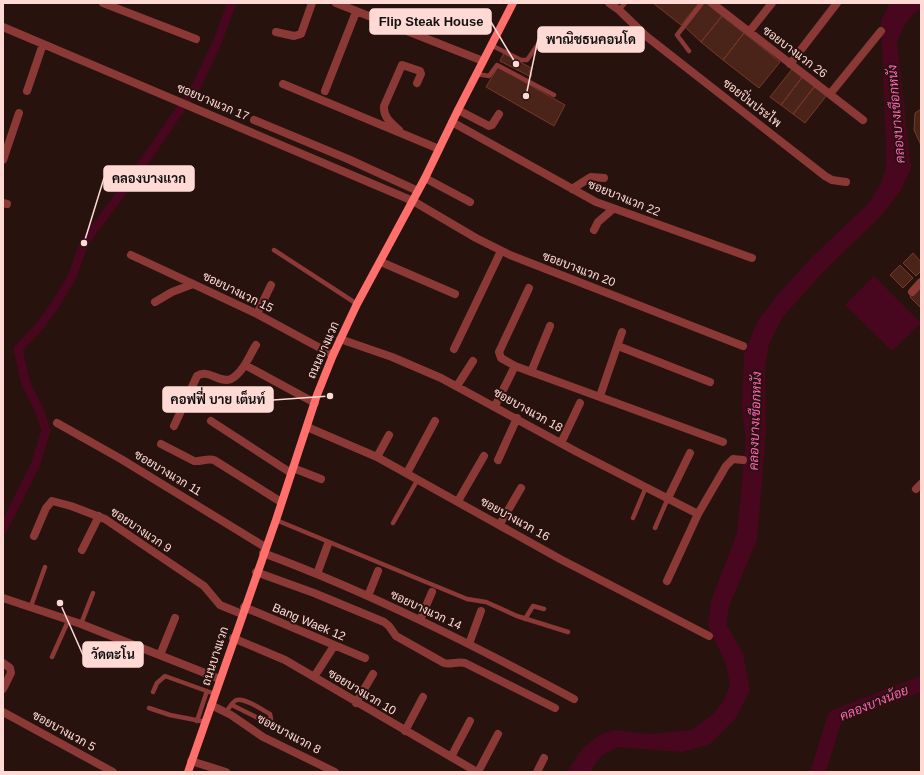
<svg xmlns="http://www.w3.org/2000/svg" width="924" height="775" viewBox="0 0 924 775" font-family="Arial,Sarabun,sans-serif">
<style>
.water{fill:#48071f}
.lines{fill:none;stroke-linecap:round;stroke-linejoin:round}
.canal{stroke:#48071f;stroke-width:9}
.river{stroke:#48071f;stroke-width:15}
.building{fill:#4a2319;stroke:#783929}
.service{stroke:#8a3936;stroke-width:4.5}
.minor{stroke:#8a3936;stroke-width:8}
.secondary{stroke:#ff6f6c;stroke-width:8}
.labels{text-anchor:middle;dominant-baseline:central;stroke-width:4;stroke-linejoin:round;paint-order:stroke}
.street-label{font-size:12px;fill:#ffdad5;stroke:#28120e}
.water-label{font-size:13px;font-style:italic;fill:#ff63b7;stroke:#28120e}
.leader{fill:none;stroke:#ffdad5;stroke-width:1.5}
.callout-dot{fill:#ffdad5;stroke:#28120e;stroke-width:1.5}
.callout{fill:#ffdad5;stroke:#ffdad5;stroke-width:1.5}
.callout-label{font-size:13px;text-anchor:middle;font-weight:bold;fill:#111}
</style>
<rect width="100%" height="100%" fill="#28120e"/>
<!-- water -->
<path class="water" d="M890,3H921V9C908,15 902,29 897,42L911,168L901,190L881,216L822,273L782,318L769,344L765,368L766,432L757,540L729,606L726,624L743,653L750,691L735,719L710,744L683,752L618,747L601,756L590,772H567L582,749L599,735L615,730L649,734L692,730L714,713L725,699L730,684L726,664L708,626L711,601L737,533L746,440L742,409L744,354L758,320L781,291L813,256L868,204L881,184L886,169V149L881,20Z
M874,276L921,323L892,351L845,305Z"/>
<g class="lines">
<!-- canal -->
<path class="canal" d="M3,529L36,463L46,430L39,409L26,384L18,349L39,327L55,305L72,277L84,243L139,169L197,85L216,45L232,3"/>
<!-- river -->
<path class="river" d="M818,772L835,717L921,684"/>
</g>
<!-- building -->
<path class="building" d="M653,3H699L681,25Z
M703,3H706L722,16L701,42L685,27Z
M722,16L744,33L723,60L701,42Z
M744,33L780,62L759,88L723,60Z
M504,53L531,68L529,72L532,74L531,77L500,61Z
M498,67L565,105L554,126L486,87Z
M793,68L803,76L781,105L770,97Z
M803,76L815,86L793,114L781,105Z
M815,86L827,95L805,123L793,114Z
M921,109V145L914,130L915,113Z
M913,253L921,262V271L916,276L903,263Z
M900,265L913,278L903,288L890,275Z
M920,287L921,288V308L910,297Z"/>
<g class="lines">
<!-- service -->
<path class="service" d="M619,10L625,3
M491,45L521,60H527L548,30
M689,51L677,35L702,3
M477,74L489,76L497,65L554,95
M274,250L357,304
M633,518L646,487
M276,520L467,599L486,602L517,616L568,632
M393,523L418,479
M655,528L668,498
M31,606L45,567
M525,619L533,606L544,609
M81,624L93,593
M52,657L69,619
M153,692L157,683L165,676L215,694
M149,708L170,715L206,722
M226,712C229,709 232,701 237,700C246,698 262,710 270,714L271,719L264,721L232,705
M197,721L207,691"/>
<!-- minor -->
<path class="minor" d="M103,3L196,39
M336,3L483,61
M609,3L619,10L646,36L825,176L832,180L846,182
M712,3L863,120
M3,27L413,201L476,238L510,255L743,346
M276,32L294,36L301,34L312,3
M749,32L772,3
M790,64L837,3
M283,84L439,149
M27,91L43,44
M325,91L356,12
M830,94L881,31
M458,110L489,126L492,125L499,114
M254,120L348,159L418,191
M452,122L596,202L752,258
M399,130C391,123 383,117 384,106L402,65L420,71L421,74L417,83
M3,160L19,113
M425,178L470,202
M572,189L591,177L604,178
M3,203L7,204
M594,230L598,222L613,209
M131,255L257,314L333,355
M381,262L455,294
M912,292L921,282
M155,302L172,292L193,284
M257,314L271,285
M340,339L392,357L441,378L577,452L698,514
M618,346L710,382
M454,349L501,251
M245,365L315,403
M515,366L501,358L499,352L529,288
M531,372L550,326
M457,386L473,361
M600,396L622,332
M495,406L515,366L723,442
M211,421L291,473
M57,423L121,459L265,547
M174,426L197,376C208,368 219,384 231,379C243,373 249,356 256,345
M307,427L377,457L560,559L709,636
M561,443L580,403
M161,444L194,461C201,462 207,458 214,460L281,502
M377,457L389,435
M498,460L517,418
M293,468L321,479
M407,473L435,421
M916,489L921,484
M668,498L690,453
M458,501L484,456
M500,524L521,488
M34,536L46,508L52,501L71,506L105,519L204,586L220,605L242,614
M82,550L99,516
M263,553C371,593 473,645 574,699
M256,572L314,593L384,622L389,626L396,636L444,663C451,665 457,661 465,663L555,708
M317,574L328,544
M667,581L698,514L726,466L733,459L743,460
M368,596L378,571
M3,598L81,624L220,679
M244,607L365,658
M420,620L432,592
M233,638L285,660L477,772
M469,644L481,611
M160,655L175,618
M3,663L10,668L11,673L3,689
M314,677L332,649
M356,703L373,674
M211,705L231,715L263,737L335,772
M3,712L113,772
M405,731L423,697
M451,757L470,721
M191,761L226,772
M478,772L498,734
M537,772L544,758"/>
<!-- secondary -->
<path class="secondary" d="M188,772L276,520L317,395L333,355L357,304L425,178L458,110L513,3"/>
</g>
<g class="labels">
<!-- street labels -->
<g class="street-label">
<text transform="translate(795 52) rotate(37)">ซอยบางแวก 26</text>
<text transform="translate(213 102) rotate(23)">ซอยบางแวก 17</text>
<text transform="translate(752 103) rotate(38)">ซอยปิ่นประไพ</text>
<text transform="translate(624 198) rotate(22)">ซอยบางแวก 22</text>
<text transform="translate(579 269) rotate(21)">ซอยบางแวก 20</text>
<text transform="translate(238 292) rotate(26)">ซอยบางแวก 15</text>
<text transform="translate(323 350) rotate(-66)">ถนนบางแวก</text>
<text transform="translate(528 410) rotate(29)">ซอยบางแวก 18</text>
<text transform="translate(168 473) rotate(31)">ซอยบางแวก 11</text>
<text transform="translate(515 519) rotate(29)">ซอยบางแวก 16</text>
<text transform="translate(141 530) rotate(34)">ซอยบางแวก 9</text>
<text transform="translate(426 610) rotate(25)">ซอยบางแวก 14</text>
<text transform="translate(309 622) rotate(23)">Bang Waek 12</text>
<text transform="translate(215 656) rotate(-72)">ถนนบางแวก</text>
<text transform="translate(362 692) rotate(31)">ซอยบางแวก 10</text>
<text transform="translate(64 731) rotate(29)">ซอยบางแวก 5</text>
<text transform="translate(289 734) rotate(28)">ซอยบางแวก 8</text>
</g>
<!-- water labels -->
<g class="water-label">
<text transform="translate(896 114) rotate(-95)">คลองบางเชือกหนัง</text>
<text transform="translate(755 421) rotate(-88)">คลองบางเชือกหนัง</text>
<text transform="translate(874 703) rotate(-22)">คลองบางน้อย</text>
</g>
</g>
<!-- callouts -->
<path class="leader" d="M516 64L491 22M526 96L538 39M84 243L104 178M330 396L273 400M60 603L83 655"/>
<g class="callout-dot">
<circle cx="516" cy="64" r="4"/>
<circle cx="526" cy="96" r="4"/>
<circle cx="84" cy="243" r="4"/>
<circle cx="330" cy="396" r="4"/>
<circle cx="60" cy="603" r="4"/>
</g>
<g class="callout">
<rect x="370" y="9" width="121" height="25" rx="4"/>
<rect x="538" y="27" width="106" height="25" rx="4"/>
<rect x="104" y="166" width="90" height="25" rx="4"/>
<rect x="163" y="387" width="110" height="25" rx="4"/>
<rect x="83" y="642" width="60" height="25" rx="4"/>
</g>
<g class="callout-label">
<text x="431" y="26">Flip Steak House</text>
<text x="591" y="44">พาณิชธนคอนโด</text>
<text x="149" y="183">คลองบางแวก</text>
<text x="218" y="404">คอฟฟี่ บาย เต็นท์</text>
<text x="113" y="659">วัดตะโน</text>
</g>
<!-- border -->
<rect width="924" height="775" fill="none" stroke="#ffdad5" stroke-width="8"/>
</svg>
